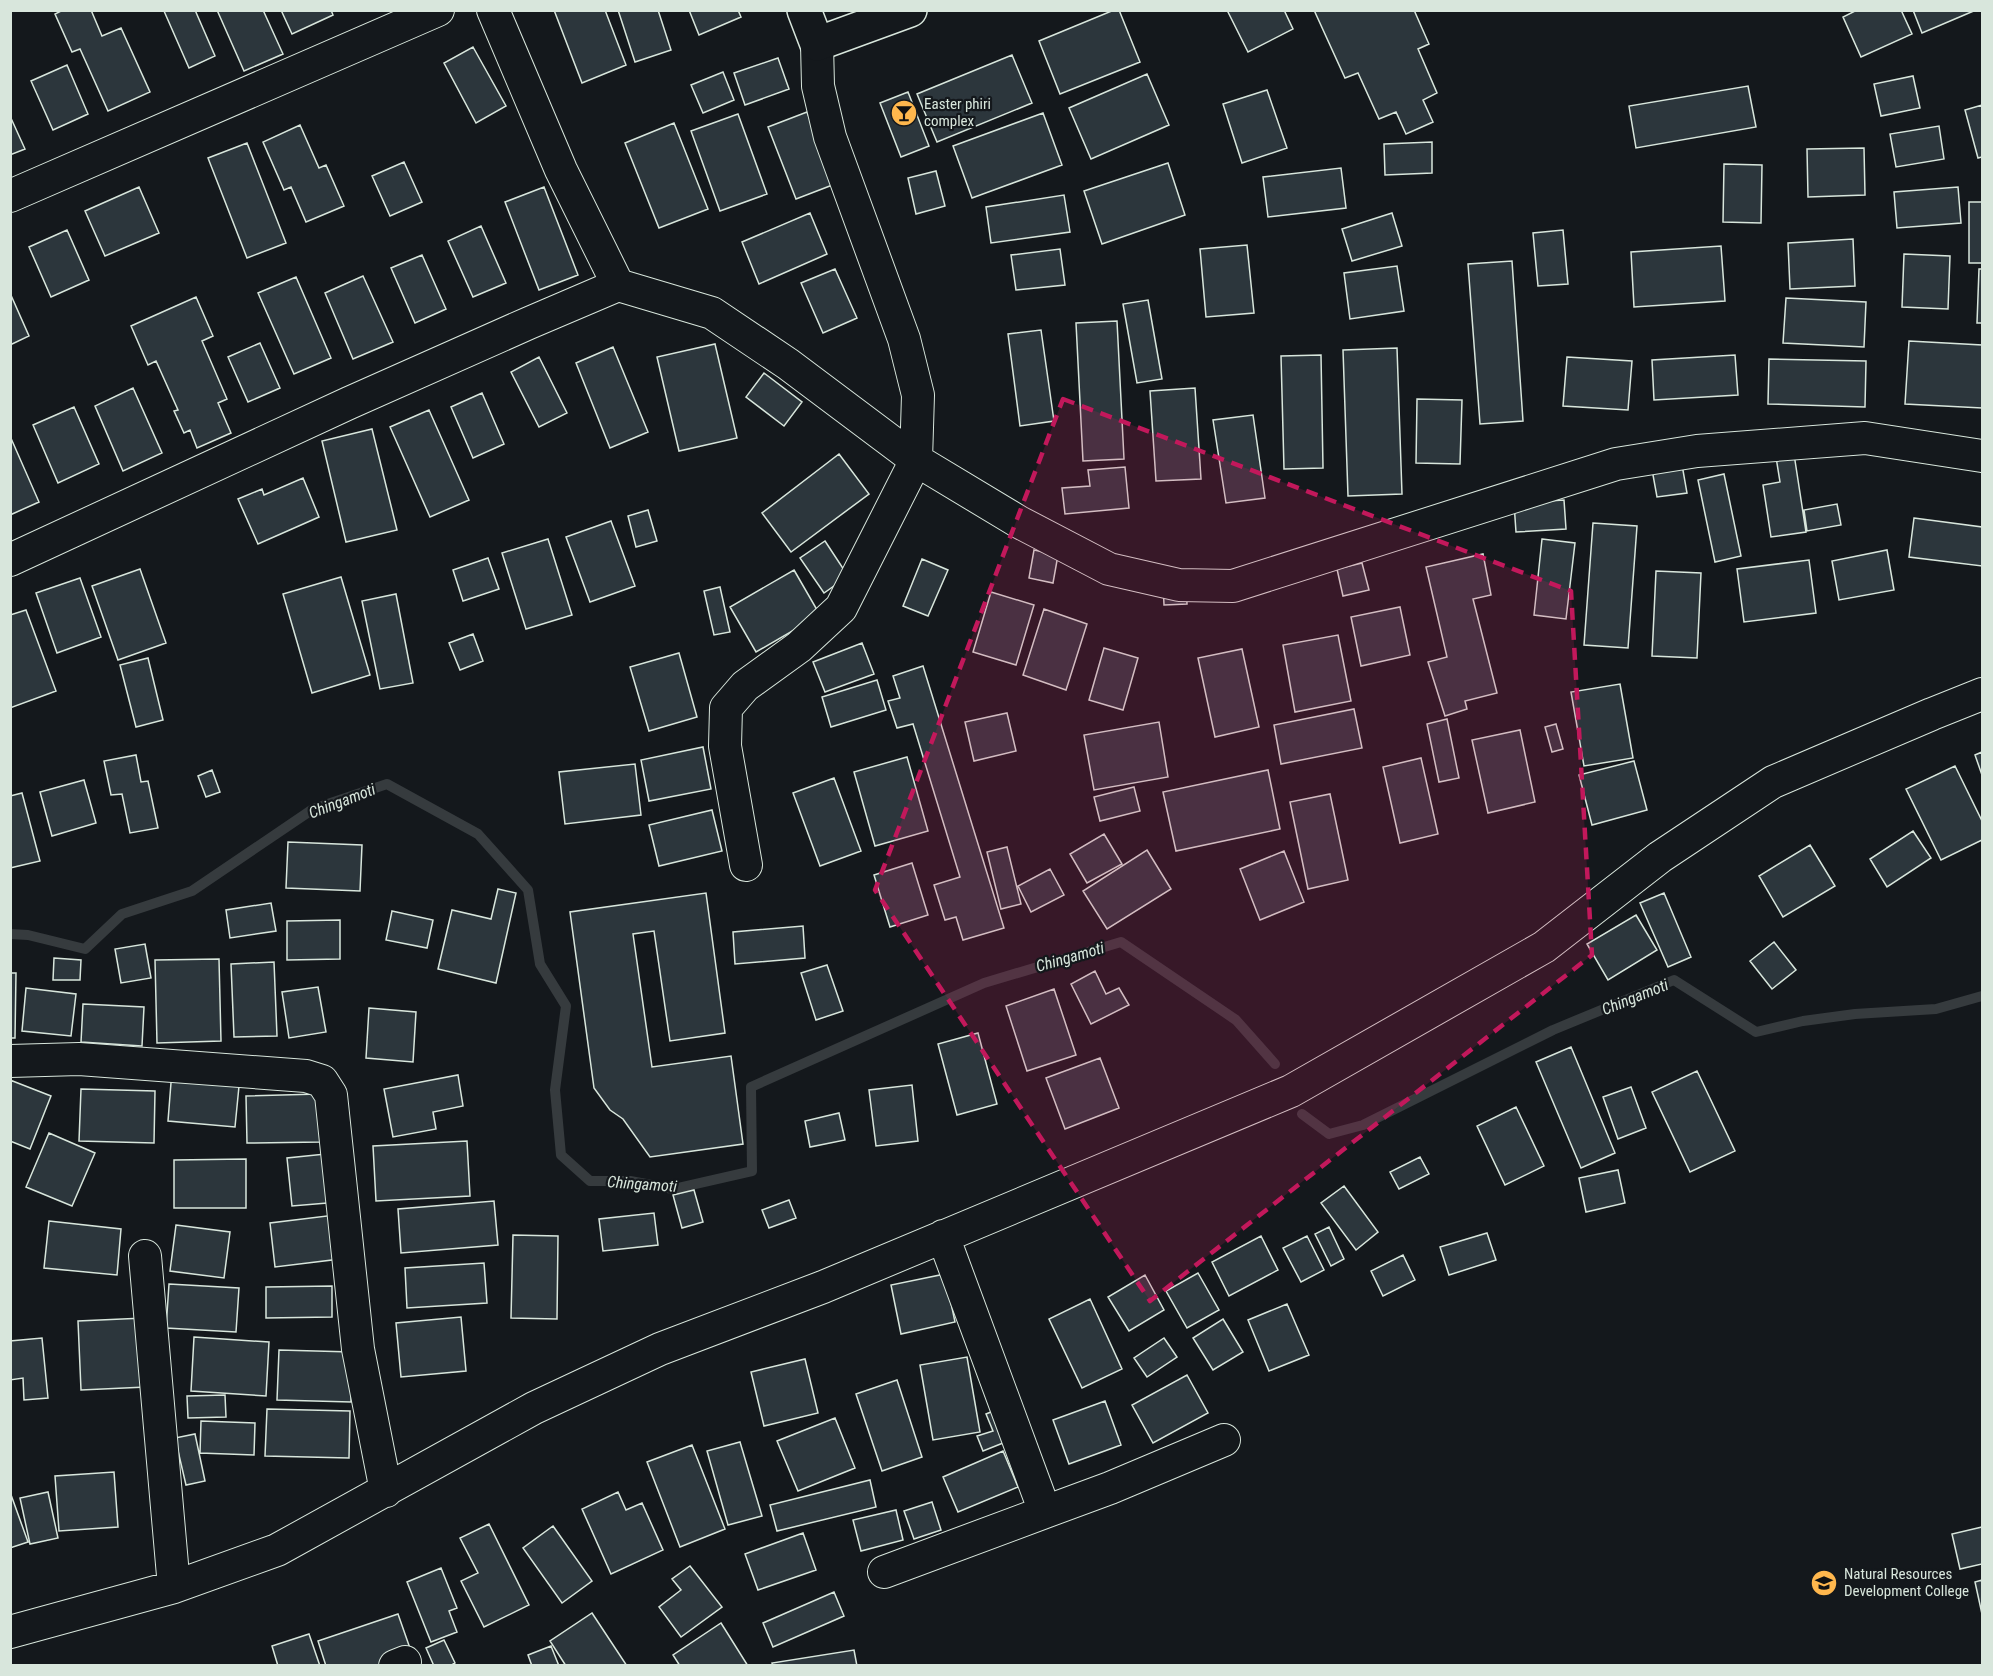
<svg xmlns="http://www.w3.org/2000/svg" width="1993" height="1676" viewBox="0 0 1993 1676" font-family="'Roboto Condensed',sans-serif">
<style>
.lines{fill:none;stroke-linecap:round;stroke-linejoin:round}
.stream{stroke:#363b3e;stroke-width:10}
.building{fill:#2c363c;stroke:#d8e6dc;stroke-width:1.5}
.street-casing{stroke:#d8e6dc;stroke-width:34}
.secondary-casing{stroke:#d8e6dc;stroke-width:36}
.street{stroke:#14181c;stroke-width:32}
.secondary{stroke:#14181c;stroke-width:33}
.marked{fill:#c2185b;fill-opacity:0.2;stroke:#c2185b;stroke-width:4.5;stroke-dasharray:12 8;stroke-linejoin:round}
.labels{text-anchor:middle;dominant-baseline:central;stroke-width:4.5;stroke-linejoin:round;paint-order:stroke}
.poi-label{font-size:15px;fill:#d8e6dc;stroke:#14181c;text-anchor:start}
.water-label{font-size:16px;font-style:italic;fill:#d8e6dc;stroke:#14181c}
</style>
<rect width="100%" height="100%" fill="#14181c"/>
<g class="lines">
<!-- stream -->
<path class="stream" d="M10,934L28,935L85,949L122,914L192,891L313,809L387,784L478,834L528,890L540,964L566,1006L555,1090L561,1155L590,1181H630L673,1189L752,1171L751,1087L984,983L1121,942L1236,1020L1275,1064
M1302,1114L1329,1134L1363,1125L1553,1030L1674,980L1756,1032L1803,1021L1855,1014L1936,1009L1982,996"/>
</g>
<!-- building -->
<path class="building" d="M63,10H91L102,36L121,28L150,92L108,111L80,49L72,52L55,14Z
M195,10L215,56L189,68L164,11Z
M217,10H263L283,54L244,71Z
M281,10H331L333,15L292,34Z
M554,10H605L626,65L582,83Z
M618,10H658L671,50L635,62Z
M689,10H738L741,17L699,35Z
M1114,10H1119L1140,62L1060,94L1039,41Z
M1227,10H1284L1293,29L1248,52Z
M1314,10H1414L1429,44L1418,49L1437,93L1423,100L1433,122L1406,134L1396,112L1379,119L1358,73L1345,78Z
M1857,10H1901L1912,34L1861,57L1843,17Z
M1913,10H1976L1922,33Z
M473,47L506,106L476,123L444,63Z
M1012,55L1032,103L937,142L917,94Z
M778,58L789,89L745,105L734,73Z
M67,65L88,114L53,130L31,81Z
M723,72L734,100L703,113L691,85Z
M1147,74L1169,125L1091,159L1069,108Z
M1913,76L1920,108L1881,116L1874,84Z
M1748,86L1756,127L1636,148L1629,106Z
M1267,90L1287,148L1242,163L1223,104Z
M908,92L929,146L901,157L880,103Z
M1982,105V157L1978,158L1965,110Z
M807,112L835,184L796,199L768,127Z
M1043,113L1062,165L972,198L953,146Z
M738,114L767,194L720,211L691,131Z
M10,116L25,149L10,155Z
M674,123L708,209L659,228L625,143Z
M300,125L319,168L326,165L344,206L306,222L291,187L284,190L263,142Z
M1939,126L1944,159L1896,167L1890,134Z
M1432,142V173L1385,175L1384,144Z
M247,143L286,243L247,258L208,158Z
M1864,148L1865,195L1808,197L1807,149Z
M404,162L422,202L390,216L372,176Z
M1168,163L1185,215L1102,244L1084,191Z
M1724,164L1762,165L1761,223L1723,222Z
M1341,168L1346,208L1268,217L1263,177Z
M936,171L945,206L916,214L908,178Z
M139,187L159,233L105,256L85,211Z
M544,187L578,275L539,290L505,202Z
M1958,187L1961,223L1897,228L1894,192Z
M1064,195L1070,232L991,243L986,207Z
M1969,202H1982V263H1969Z
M810,213L827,254L759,284L742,242Z
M1392,213L1402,246L1352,261L1342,229Z
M481,226L506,283L473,297L448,241Z
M67,230L89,280L51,297L29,247Z
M1563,230L1568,284L1538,286L1533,233Z
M1853,239L1855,286L1790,289L1788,243Z
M1247,245L1254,313L1206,317L1200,249Z
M1721,246L1725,301L1634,307L1631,252Z
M1060,249L1065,285L1016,290L1011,255Z
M1904,254L1950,256L1948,309L1902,307Z
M422,255L446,309L415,323L391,268Z
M1512,261L1523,421L1480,424L1468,264Z
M1397,266L1404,311L1350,319L1344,273Z
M835,269L857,318L823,333L801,283Z
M1979,269H1982V323H1977Z
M363,276L393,342L353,359L325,293Z
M296,277L331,358L294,374L258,293Z
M10,293L29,336L10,345Z
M196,297L213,336L202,341L227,399L218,403L231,433L197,448L190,430L184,433L174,411L178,410L156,361L148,365L131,326Z
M1786,298L1866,302L1864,347L1783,343Z
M1148,300L1162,379L1137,383L1123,304Z
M1117,321L1124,459L1083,461L1076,323Z
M1041,330L1054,421L1020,426L1008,334Z
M1909,341L1982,345V408L1905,404Z
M260,343L280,388L248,402L228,357Z
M715,344L737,438L679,451L657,357Z
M613,347L648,432L610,448L576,363Z
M1397,348L1402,494L1348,496L1343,350Z
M1321,355L1323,468L1284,469L1281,356Z
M1735,355L1738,395L1654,400L1652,360Z
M539,357L567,413L539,427L511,372Z
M1567,357L1632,361L1628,410L1563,406Z
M1769,359L1866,361L1865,407L1768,404Z
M764,373L802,402L784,426L746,397Z
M133,388L162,453L123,471L95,406Z
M1195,388L1201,479L1156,481L1150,391Z
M482,393L504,444L473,458L451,407Z
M1417,399L1462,400L1460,464L1416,463Z
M74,407L99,464L58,483L33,425Z
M429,410L469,500L430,517L390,427Z
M1253,415L1265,498L1226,503L1213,420Z
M372,429L397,530L346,542L322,441Z
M10,436L39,502L10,515Z
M839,454L869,494L791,552L762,513Z
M1794,454L1806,532L1771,537L1763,485L1780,482L1776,457Z
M1681,459L1687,493L1657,497L1651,464Z
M1125,467L1129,508L1065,514L1062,488L1090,486L1088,470Z
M1724,474L1741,556L1715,562L1698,480Z
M303,478L319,517L258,544L238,499L262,489L264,495Z
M1564,500L1566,529L1516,532L1514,503Z
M1837,504L1841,525L1807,531L1804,510Z
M648,510L657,541L636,547L628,516Z
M1914,518L1982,527V566L1909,557Z
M611,521L635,586L590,602L566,537Z
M1593,523L1637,526L1628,648L1584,645Z
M548,539L572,615L526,629L502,553Z
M1542,539L1575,543L1566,619L1534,615Z
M825,541L848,576L824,593L800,558Z
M1034,550L1058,555L1053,583L1029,578Z
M1887,550L1894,590L1839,600L1832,561Z
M1483,554L1491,595L1473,599L1497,693L1465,701L1467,709L1445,716L1428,662L1447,657L1426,567Z
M488,558L499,589L463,601L453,570Z
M922,559L948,570L928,616L903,606Z
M1809,560L1816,613L1744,622L1737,569Z
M1362,563L1369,590L1343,596L1337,569Z
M140,569L166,643L118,660L92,586Z
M794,570L820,615L756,652L730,607Z
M1656,571L1701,573L1697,658L1652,656Z
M341,577L370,675L312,693L283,594Z
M80,578L101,637L57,653L36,593Z
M1186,581L1187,604L1164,605L1163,582Z
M720,587L730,632L714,635L704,591Z
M991,592L1034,605L1016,665L973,652Z
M396,594L413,683L380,689L362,601Z
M1400,607L1410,655L1361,666L1351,617Z
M1044,609L1087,624L1066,690L1023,675Z
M26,610L56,691L10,708V615Z
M473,634L483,661L460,670L449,643Z
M1338,635L1351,701L1295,712L1283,645Z
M862,643L874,674L825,692L813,662Z
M1104,648L1138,658L1123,710L1089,700Z
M1242,649L1259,727L1215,737L1198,658Z
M679,653L697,717L649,731L630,667Z
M148,658L163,720L136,727L120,665Z
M923,666L1004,928L963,940L956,917L945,920L934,885L960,877L913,724L897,728L888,701L900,698L893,676Z
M877,680L886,710L831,727L822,697Z
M1620,684L1633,758L1584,766L1571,692Z
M1354,709L1362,748L1281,764L1274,725Z
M1007,713L1016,751L974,761L965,722Z
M1447,719L1459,778L1439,782L1427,724Z
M1159,722L1168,777L1094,790L1084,735Z
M1556,724L1563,749L1552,752L1545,727Z
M1520,730L1535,802L1488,813L1472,740Z
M703,747L711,789L649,801L641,760Z
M1982,752V775L1975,755Z
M136,755L141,782L148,781L158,828L130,833L122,794L111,795L104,761Z
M907,757L928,831L875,846L854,772Z
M1421,758L1438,834L1400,843L1383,767Z
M1634,761L1647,810L1592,825L1579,775Z
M635,764L641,815L565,824L559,772Z
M1955,766L1982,821V840L1941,860L1906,789Z
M212,770L220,792L206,797L198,776Z
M1268,770L1280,829L1176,851L1163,792Z
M834,778L861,851L820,866L793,793Z
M84,780L96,823L52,836L40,792Z
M1134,787L1140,811L1100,821L1094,797Z
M22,793L40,861L10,868V796Z
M1330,794L1348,880L1308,889L1290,802Z
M712,810L722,851L659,866L649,825Z
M1913,831L1931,858L1887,887L1870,859Z
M1104,834L1122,864L1087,883L1070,854Z
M288,842L362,845L360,891L286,888Z
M1810,845L1835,886L1783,917L1759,876Z
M1007,847L1021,904L1001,909L987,852Z
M1147,850L1171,889L1107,929L1083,891Z
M1284,851L1304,902L1260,920L1240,869Z
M912,863L928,915L890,927L874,875Z
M1050,869L1064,895L1031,912L1018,886Z
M498,889L516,893L496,983L438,969L452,910L491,919Z
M706,893L725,1033L670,1041L654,931L633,934L652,1067L731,1056L743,1144L650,1157L623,1119L610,1110L594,1088L570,912Z
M1664,893L1691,957L1668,967L1640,903Z
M271,903L276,931L230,938L226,910Z
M392,911L433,920L427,948L386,940Z
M1636,915L1657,950L1608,980L1587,944Z
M340,920V959L287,960V921Z
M803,926L805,958L735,964L733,932Z
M1774,942L1796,970L1772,989L1750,961Z
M145,944L151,978L121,983L115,949Z
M54,958L81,960L80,980H53Z
M219,959L221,1041L157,1043L155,960Z
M274,962L277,1036L234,1037L231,964Z
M827,965L843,1011L816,1020L801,973Z
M1095,971L1106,994L1119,988L1129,1005L1091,1024L1071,984Z
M10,973H16L15,1038H10Z
M318,987L326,1032L289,1038L282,992Z
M26,988L76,994L71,1036L22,1031Z
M1054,989L1076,1055L1027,1071L1006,1006Z
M83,1004L144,1007L142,1046L81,1042Z
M369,1008L416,1012L413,1062L366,1058Z
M978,1033L997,1104L957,1115L938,1044Z
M1571,1047L1615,1153L1581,1168L1536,1062Z
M1100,1058L1119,1108L1065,1129L1046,1078Z
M172,1070L240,1076L235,1127L168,1121Z
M1697,1071L1735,1151L1690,1172L1652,1092Z
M458,1075L463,1106L433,1112L436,1129L393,1137L384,1089Z
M10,1080L51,1096L30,1149L10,1141Z
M912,1085L918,1141L876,1146L869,1090Z
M1631,1087L1646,1128L1618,1139L1603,1097Z
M81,1089L155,1091L154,1143L79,1141Z
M319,1094L320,1142L247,1143L246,1096Z
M1516,1107L1544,1166L1505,1185L1477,1126Z
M839,1113L845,1140L810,1147L805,1121Z
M49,1133L95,1153L72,1206L26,1187Z
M467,1141L470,1196L376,1201L373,1146Z
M335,1153L339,1202L292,1206L287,1158Z
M1420,1157L1429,1174L1399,1189L1390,1172Z
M246,1159V1208H174V1160Z
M1618,1170L1625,1203L1586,1212L1579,1178Z
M1344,1186L1378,1232L1356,1250L1321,1203Z
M694,1190L703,1222L682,1228L673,1195Z
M789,1200L796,1218L769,1228L762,1210Z
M494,1201L498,1245L401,1253L398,1209Z
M654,1213L658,1245L603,1251L599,1219Z
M335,1215L340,1259L275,1267L270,1223Z
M49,1221L121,1229L117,1275L44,1268Z
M176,1225L230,1232L224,1278L170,1271Z
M1329,1227L1344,1259L1331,1266L1315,1234Z
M1487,1233L1496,1260L1449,1275L1440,1247Z
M513,1235L558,1236L557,1319L511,1318Z
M1261,1236L1278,1270L1229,1296L1212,1262Z
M1307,1236L1324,1270L1301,1282L1283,1248Z
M1403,1255L1415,1280L1383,1296L1371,1271Z
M484,1263L487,1303L407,1308L405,1268Z
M1198,1273L1219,1310L1187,1328L1166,1291Z
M945,1274L955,1322L901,1334L891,1285Z
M1145,1275L1164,1310L1129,1331L1108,1297Z
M169,1284L239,1288L236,1332L166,1328Z
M332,1286V1317L266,1318V1287Z
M1090,1299L1122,1369L1082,1388L1049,1319Z
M1287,1304L1309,1355L1269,1371L1248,1320Z
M461,1317L466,1371L401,1377L396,1323Z
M144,1318L146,1387L81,1390L78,1321Z
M1223,1319L1243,1352L1213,1370L1193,1338Z
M194,1337L269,1342L266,1396L191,1391Z
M42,1338L48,1398L24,1400L23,1378L10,1380V1341Z
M1164,1338L1177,1357L1147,1377L1134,1358Z
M279,1350L352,1352L351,1402L277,1400Z
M967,1357L980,1432L933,1440L920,1365Z
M805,1359L818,1413L764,1426L751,1372Z
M1187,1375L1208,1413L1153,1443L1132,1405Z
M897,1380L922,1457L882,1471L856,1394Z
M225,1395L226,1417L188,1418L187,1396Z
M1105,1401L1121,1445L1069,1464L1053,1420Z
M1001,1408L1013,1439L983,1451L977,1436L993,1431L986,1414Z
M267,1409L350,1411L349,1458L265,1456Z
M835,1418L855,1468L798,1491L777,1441Z
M201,1421L255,1423L254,1455L200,1453Z
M195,1434L205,1481L186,1485L175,1438Z
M740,1442L762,1516L728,1525L707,1451Z
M692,1445L725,1529L680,1547L647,1462Z
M1003,1451L1018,1487L958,1512L943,1477Z
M114,1472L118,1527L59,1531L55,1476Z
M870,1480L876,1507L777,1531L770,1505Z
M10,1492L28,1542L10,1548Z
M48,1492L58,1538L30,1544L20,1498Z
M618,1492L626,1510L642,1503L663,1550L611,1574L582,1509Z
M932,1502L941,1530L914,1539L904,1511Z
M896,1510L903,1540L861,1551L853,1520Z
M489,1524L529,1605L484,1627L461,1581L478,1573L460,1538Z
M553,1526L592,1581L562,1603L523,1548Z
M1982,1527V1564L1960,1569L1952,1534Z
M803,1533L816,1570L758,1590L745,1554Z
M690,1566L722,1607L681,1637L659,1607L681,1590L672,1579Z
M441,1568L457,1608L449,1611L457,1632L431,1642L407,1582Z
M1982,1580V1614L1975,1582Z
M834,1592L844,1616L773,1647L763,1623Z
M592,1613L627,1666H566L550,1641Z
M398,1614L412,1654L377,1666H326L318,1641Z
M721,1623L748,1666H680L673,1655Z
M309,1634L320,1666H278L272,1646Z
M444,1640L455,1663L450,1666H434L426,1648Z
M551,1646L559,1666H532L528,1655Z
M854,1650L857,1666H773L772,1663Z"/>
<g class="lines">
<defs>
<path id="street" d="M493,10L561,170L618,285
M10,196L438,10
M10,560L349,403L529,323L618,285L712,313L788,364L916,460L1019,522L1109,569L1179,585L1233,586L1616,464L1697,451L1865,438L1982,456
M746,865L725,746L726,708L745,686L799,647L841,608L916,460L918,395L904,339L830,137L818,86L817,44
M10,1061L79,1059L306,1076L322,1081L331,1095L358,1349L386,1491
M943,1236L1045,1512L1110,1488L1224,1440
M145,1256L174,1587
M884,1572L1045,1512
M10,1632L174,1587L277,1550L534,1408L660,1349L823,1287L1291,1091L1544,947L1660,857L1773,782L1932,714L1982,694
M395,1666L405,1662"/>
<path id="secondary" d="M804,10L817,44L910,10"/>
</defs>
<!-- street casing -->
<use href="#street" class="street-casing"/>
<!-- secondary casing -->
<use href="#secondary" class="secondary-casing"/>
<!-- street -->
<use href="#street" class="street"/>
<!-- secondary -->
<use href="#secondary" class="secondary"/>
</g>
<!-- marked area -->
<path class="marked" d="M1063,399L1571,591L1592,955L1150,1301L875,890Z"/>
<!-- icons -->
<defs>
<symbol id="bar-disc" viewBox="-11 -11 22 22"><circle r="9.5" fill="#ffb74d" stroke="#14181c"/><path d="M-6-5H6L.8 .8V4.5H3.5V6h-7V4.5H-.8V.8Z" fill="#111"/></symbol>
<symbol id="university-disc" viewBox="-11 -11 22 22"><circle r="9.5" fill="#ffb74d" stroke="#14181c"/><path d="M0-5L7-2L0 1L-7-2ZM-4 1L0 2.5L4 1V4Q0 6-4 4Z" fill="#111"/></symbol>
</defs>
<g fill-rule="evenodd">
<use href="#bar-disc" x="889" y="98" width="30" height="30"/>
<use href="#university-disc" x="1809" y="1568" width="30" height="30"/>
</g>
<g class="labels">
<!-- poi labels -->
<g class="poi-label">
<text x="924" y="104">Easter phiri<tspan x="924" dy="17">complex</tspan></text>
<text x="1844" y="1574">Natural Resources<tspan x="1844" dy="17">Development College</tspan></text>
</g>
<!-- water labels -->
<g class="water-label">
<text transform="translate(342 801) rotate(-21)">Chingamoti</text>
<text transform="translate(1070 957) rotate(-16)">Chingamoti</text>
<text transform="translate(1635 997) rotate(-22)">Chingamoti</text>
<text transform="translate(642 1184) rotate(4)">Chingamoti</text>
</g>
</g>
<!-- border -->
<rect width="1993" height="1676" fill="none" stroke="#d8e6dc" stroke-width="24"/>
</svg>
